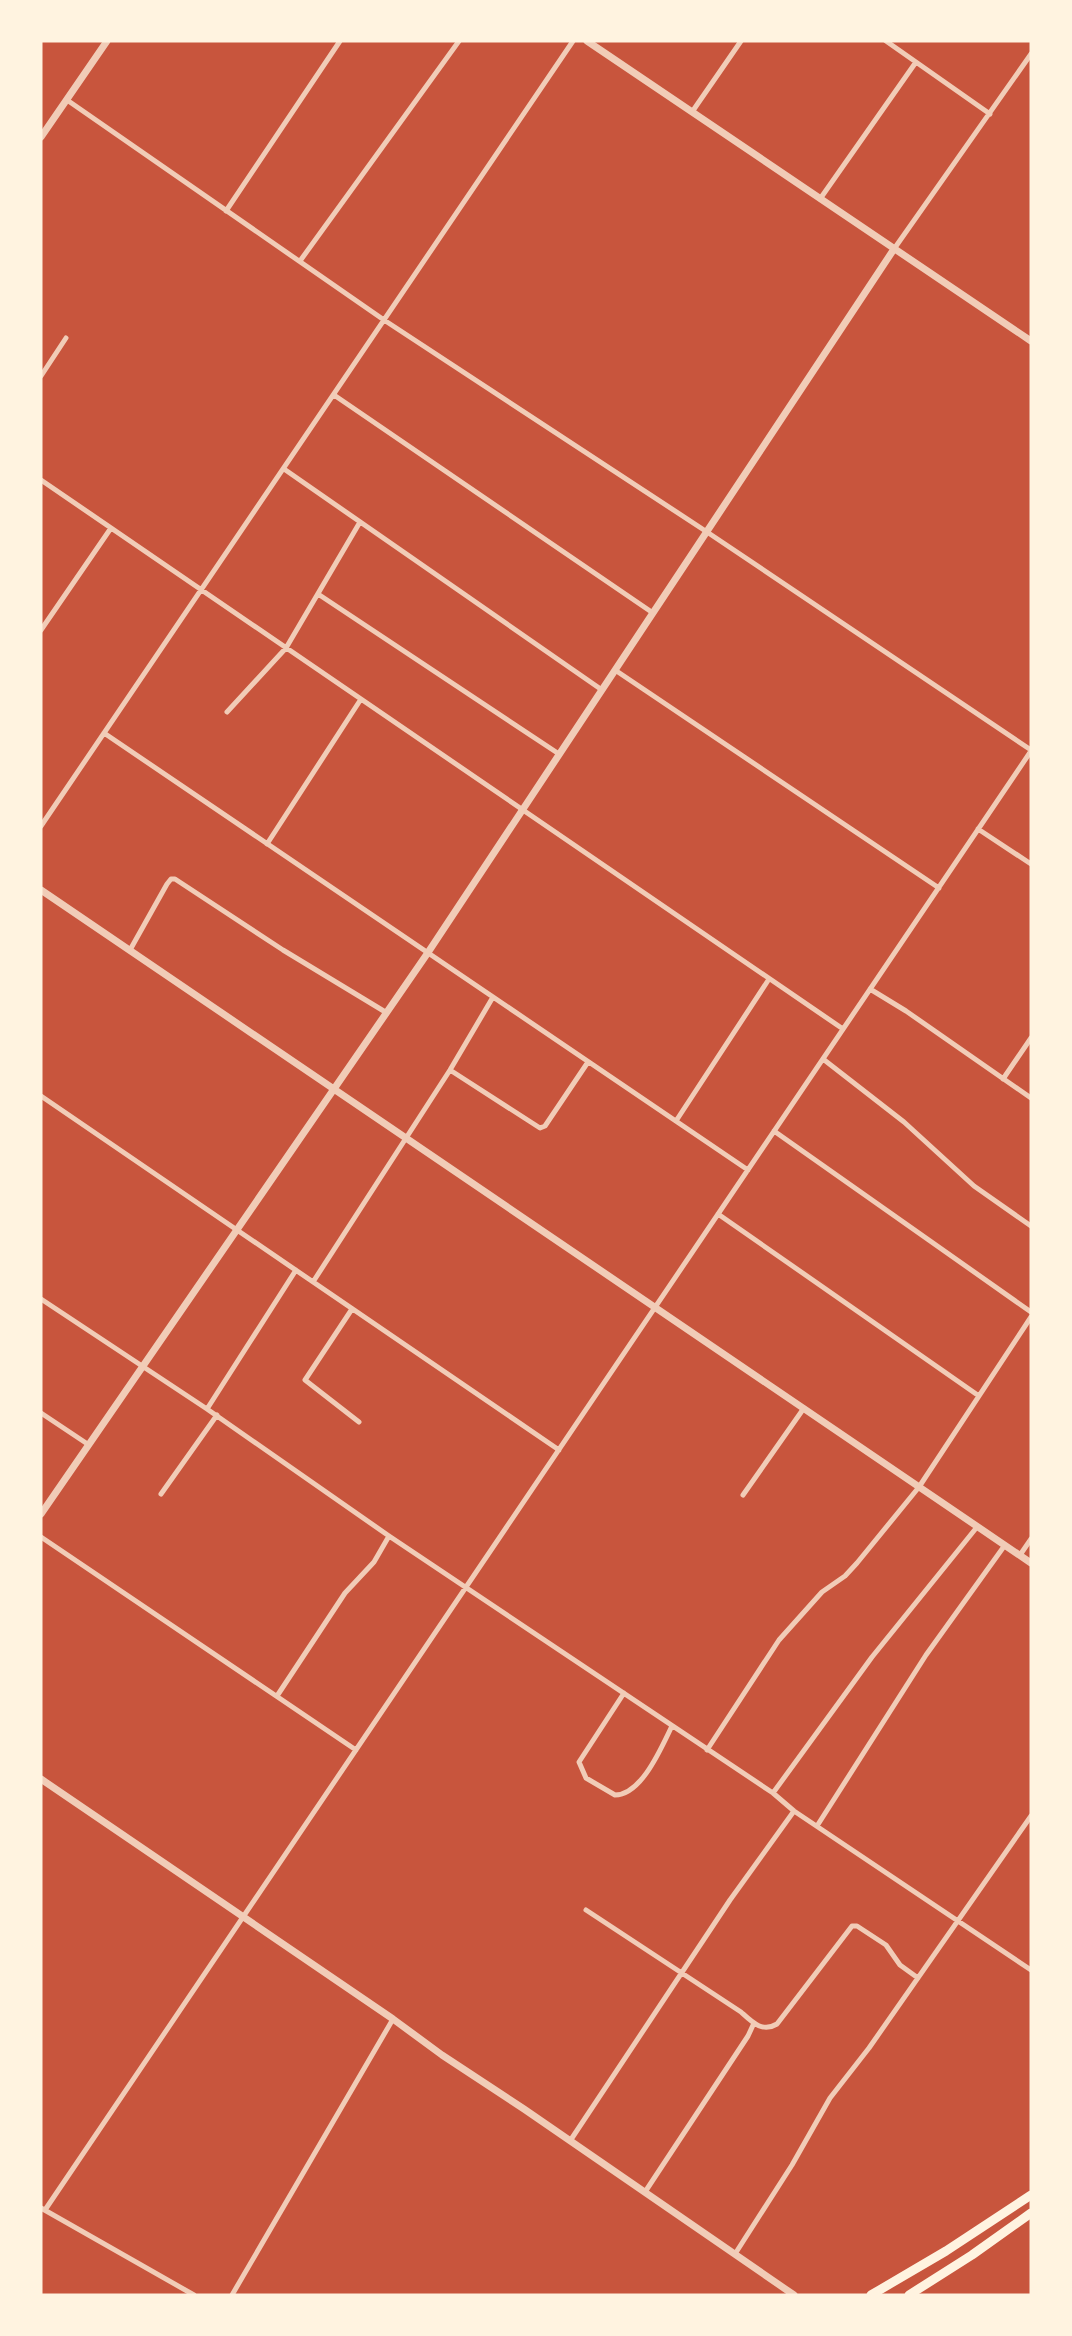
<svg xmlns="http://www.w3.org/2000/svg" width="1072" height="2336" viewBox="0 0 1072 2336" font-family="Lato,sans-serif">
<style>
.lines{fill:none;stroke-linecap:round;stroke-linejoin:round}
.minor{stroke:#f1ccb7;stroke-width:5}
.tertiary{stroke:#f1ccb7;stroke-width:7}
.trunk{stroke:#fff3e0;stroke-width:9}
</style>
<rect width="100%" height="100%" fill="#c8553d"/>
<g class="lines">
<!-- minor -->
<path class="minor" d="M886,41L990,114
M67,100L384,320L707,532L1031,750
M692,112L741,41
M820,199L916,62
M226,211L340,41
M894,249L1031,54
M300,261L459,41
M41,376L66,338
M334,395L653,613
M284,469L602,690
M41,480L843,1029
M318,594L559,754
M41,630L111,528
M615,670L939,888
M227,712L286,648L360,522
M104,733L748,1170
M41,826L573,41
M978,829L1031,864
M267,844L361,699
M130,950L167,884L171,879H175L283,950L387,1013
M870,989L906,1011L1031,1098
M823,1059L904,1122L974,1186L1031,1226
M450,1070L540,1128L545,1126L588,1062
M1003,1079L1031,1038
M41,1096L559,1450
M676,1121L769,979
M774,1131L1031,1312
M718,1214L979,1396
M313,1282L450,1070L493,997
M41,1299L207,1409L389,1536L773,1793L794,1811L1031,1970
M352,1309L305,1380L359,1422
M207,1409L296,1270
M41,1413L89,1445
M161,1494L217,1415
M743,1495L804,1408
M41,1537L356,1750
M1020,1555L1031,1539
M624,1693L579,1762L586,1778L615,1795C642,1795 662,1746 672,1726
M277,1696L345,1593L374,1562L389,1536
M707,1750L779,1640L822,1592L845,1576L857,1563L919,1487L1031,1317
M773,1793L872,1657L977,1527
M817,1826L926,1655L1005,1545
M586,1910L741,2012C752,2022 762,2033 777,2024L852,1926H857L886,1945L900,1965L918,1978
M570,2141L730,1900L794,1811
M645,2192L748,2036L754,2023
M41,2208L194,2295
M45,2210L1031,751
M735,2254L792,2165L830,2098L869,2048L1031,1816
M232,2295L393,2019"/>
<!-- tertiary -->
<path class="tertiary" d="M587,41L1031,341
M41,137L107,41
M41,890L1031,1563
M41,1514L427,954L894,249
M41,1779L393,2019L442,2055L524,2109L794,2295"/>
<!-- trunk -->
<path class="trunk" d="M871,2295L946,2251L1031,2195
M909,2295L972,2255L1031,2213"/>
</g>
<!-- border -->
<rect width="1072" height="2336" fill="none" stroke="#fff3e0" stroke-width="85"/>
</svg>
